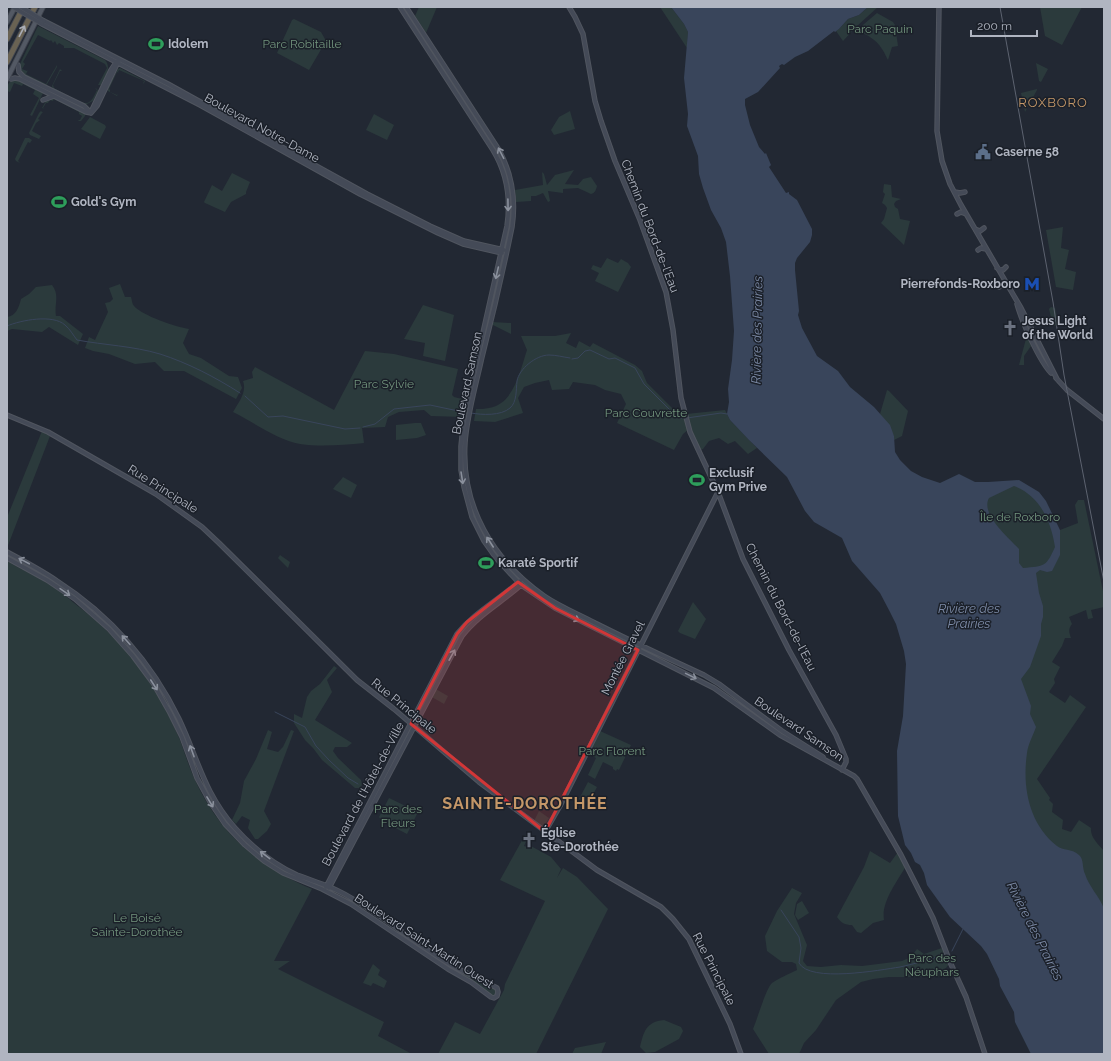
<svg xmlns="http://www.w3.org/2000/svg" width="1111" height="1061" viewBox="0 0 1111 1061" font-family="Raleway,sans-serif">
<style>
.green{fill:#2b3a3c}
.water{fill:#39455b;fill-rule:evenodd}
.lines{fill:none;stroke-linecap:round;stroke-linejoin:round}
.stream{stroke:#39455b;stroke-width:1}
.secondary-casing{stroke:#50555f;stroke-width:5.5}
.primary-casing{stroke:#3f444e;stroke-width:6}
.highway-casing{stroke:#40454f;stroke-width:7}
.secondary{stroke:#444a57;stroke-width:3.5}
.primary{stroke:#535964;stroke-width:4}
.highway{stroke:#696253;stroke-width:5}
.tram{stroke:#5d6370;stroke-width:1}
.secondary-bridge-casing{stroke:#50555f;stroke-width:5.5;stroke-linecap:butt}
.secondary-bridge{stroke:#444a57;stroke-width:3.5}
.oneway{stroke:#a9adb6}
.oneway2{stroke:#8a909c}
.marked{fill:#d23637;fill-opacity:0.2;stroke:#d23637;stroke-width:3;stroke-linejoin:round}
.labels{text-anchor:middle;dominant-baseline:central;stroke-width:3;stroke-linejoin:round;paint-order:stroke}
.park-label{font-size:12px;fill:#72947d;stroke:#1b2029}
.poi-label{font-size:12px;font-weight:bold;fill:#b0b5c1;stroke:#1b2029;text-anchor:start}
.street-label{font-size:12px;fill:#b0b5c1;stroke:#1b2029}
.neighbourhood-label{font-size:13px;letter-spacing:1px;fill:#c49768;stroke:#1b2029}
.water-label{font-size:13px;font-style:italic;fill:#7c8aa6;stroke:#1b2029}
.district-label{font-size:16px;font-weight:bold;letter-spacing:1px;fill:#c49768;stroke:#1b2029}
</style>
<rect width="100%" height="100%" fill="#222833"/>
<!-- green -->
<path class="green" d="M419,7H437L426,33L415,16Z
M660,7H671L684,24L688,32L687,48Z
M868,7H878L857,26L843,41L836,31L839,29L848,19L859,15Z
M1040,7H1082L1062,45L1045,36Z
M877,13L893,22L895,25L898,46L892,47L888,60C886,57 885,53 882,49C876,39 867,35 857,30Z
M294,19L321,32L326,41L309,70L277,53L292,20Z
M38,26L105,60C112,68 105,77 101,85H98L107,68L105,64L74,48H64V46L59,43L57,45L55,41L53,43L51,40L50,41L38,35L23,62L25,64L22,69L27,71L28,70L26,74L46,84L57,65V67L46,86L22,74L20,70V64Z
M1036,63L1048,69L1041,82L1039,81Z
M120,68L145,81L144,83L143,84L144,81L119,70L118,72L119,73L117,72L109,89L110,90V92L117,95L118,94L117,96L108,91L107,89L118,69Z
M60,69L62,71H60L53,85L54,88C60,91 81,104 87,103C92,102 95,94 97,90L95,88L97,89L98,91L93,101L85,105L53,90L52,86Z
M15,79H18L43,93L32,116L30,115L39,98L33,94L35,90L23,84L22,86L14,83L10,92L7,91C7,84 9,81 15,79Z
M1037,89V90L1025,112L1021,93Z
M52,98H57L85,113V116L81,121H79L78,120H80L82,116L79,114V112L54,99L53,101L50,100L48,103H46L43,108L45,109L42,108L46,101Z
M41,111L43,113H42L38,119L40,120L36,123L32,131L41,136L39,139L30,135L29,133L39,113Z
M570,111L575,129L554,135L551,130L559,117Z
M374,114L394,125L387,140L366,130Z
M90,117L105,125L106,127L100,139L81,129Z
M25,138H29L32,140L30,143L28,142L18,161L20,163L16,161L15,159Z
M574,170L565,184L578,185L583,179L591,177L597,186C596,190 595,193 591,194L578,188L563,189V193L548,191L550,201L548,202L543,193L536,196H531V201L516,202L515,190L543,185L542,172L544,174L547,185L555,175Z
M232,173L250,182L246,192V194L231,202L225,212L205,203L204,202L212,185L222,191Z
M884,184L891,185L892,197L901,199L896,201L894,204L895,207L898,209L900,219L910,221L904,245L881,223L884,219L887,208L885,205L882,203L885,194L883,192Z
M1063,227L1061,248L1069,250L1065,269L1076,272L1073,290L1056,287L1046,230Z
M607,258L618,263L621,259L628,263L631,267L618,292L595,281L599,273L591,269L593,265L601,268Z
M120,284L125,297H131C132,300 132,304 134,306C143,316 176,327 189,329L183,343L189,354L201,358L229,376L238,377L242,388L236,399L184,371H164L155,362L135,364L109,354L93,351L85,348L89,337L95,340L108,312L105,303L110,302L113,299L109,288Z
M52,285C60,295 54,304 56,316H60L83,334L78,345L49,327L42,332L12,329L7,331V317C16,316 19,307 21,299L29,294L36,287Z
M423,305L454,315L445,361L423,356L425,343L404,339Z
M1051,307L1055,308L1058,323L1055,326L1053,325L1049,309Z
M491,322L511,323V334L491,324Z
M571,333L566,343L576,348L579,341L590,347L593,343L635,365L642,371L647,383L678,414H683L688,430L683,434L674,450L617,423L626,404L621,394L605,390L595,385L573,382L569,389L552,390L549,380L535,383L524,387L518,398L523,413L495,422L474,421L476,409C480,409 485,409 489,408C514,404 520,371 527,350L521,336H555Z
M1027,335L1031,346L1024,356V365H1019Z
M365,351L394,354L458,369L452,395L454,397L466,400L463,417L431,416L424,410L399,412L388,417L385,427L362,428L364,443C343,445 321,447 300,444C278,440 253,422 233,412C239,402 247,392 243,381L253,378L252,372L255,367L334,410Z
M887,390L889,391L908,411L902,436L894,440V436L880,414Z
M725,410L730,420L757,448L748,454L735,441L728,444L719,438L709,441L703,449L700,450L690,429L686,414Z
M415,423H421L426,435L417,438L396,440V425Z
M42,431L50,436L7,548V515H8Z
M343,477L357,485L351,498L333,489C336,484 340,482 343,477Z
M1015,482L1038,497L1052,520L1059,556L1060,530L1078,523L1075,505L1078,500H1084L1104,596V607L1091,610L1093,618L1088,619L1086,610L1069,617L1072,624C1068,629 1069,632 1071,638H1065L1062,646L1052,662L1060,667L1054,679L1055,683L1049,692L1065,703L1070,695L1086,707L1037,779L1050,798L1049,800L1053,804L1052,812L1063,820L1062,829L1071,832L1079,820L1091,828C1090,837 1098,844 1104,851V999L1015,809L972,501Z
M280,555L290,562L288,568L278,558Z
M7,561C22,570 38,577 52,586C60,591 67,597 74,603C102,624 128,649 147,679C160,698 171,719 180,740C185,754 189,767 195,780C218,832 260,868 312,889L274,961H290L278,969L384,1022L378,1036L412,1054H7Z
M693,602L706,619L695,639L680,633L678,631Z
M334,666L337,668L327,680L332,692L315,720L352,743L347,747H335L333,751L338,758L361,780L362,785L359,788H355L322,760L313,748L305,740L294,723V714L302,718L307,697L311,691L320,684Z
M434,688L448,696L444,704L430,696Z
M268,730L272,732L267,749L278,752L283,747L291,730L294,731L264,811L271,824L267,831L258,839H255L248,828L250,820L242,816L236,824L232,820L240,803L244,781L256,759Z
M600,731L631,745L619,770L617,769L616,771L613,769V767L603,762L595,779L588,775L596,758L589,754Z
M588,782L597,787L588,804L579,799Z
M389,798L418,812L407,834L382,821L379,817Z
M539,811L549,818L543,828L534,821Z
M525,835L528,837L524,846L527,847L529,845L551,857L561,869L557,878L563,868L577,877L608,909L536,1054H438L455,1022L480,1034L504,990L505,984L545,901L500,880Z
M870,851L890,863L898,852L906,866C897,882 881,902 884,920L873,923L861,933L857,932L852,925C845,925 841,923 837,917L864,867Z
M792,888L802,893L796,903L794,914L807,945L803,961L807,966L821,967L841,965L862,966L902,961L911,957L917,949L924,954L942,948L949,964L939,977H889L873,979L861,982L836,1000L816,1030L804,1043L799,1054H769L753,1029C757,1020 766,988 772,983C779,978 789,974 797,970L796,964L792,962H782L767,951L765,936L777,911Z
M802,901L809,913L798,920L795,915L797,904Z
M373,964L380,970L378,975L387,981L384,988L373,983L371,986L363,983Z
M451,966L495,988L496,993L494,996L491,995L449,968Z
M664,1020L681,1027L683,1031L679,1039L655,1052L646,1053L640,1047C644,1031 646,1022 664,1020Z
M606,1042L601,1054H572L575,1048Z"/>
<!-- water -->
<path class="water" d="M671,7H868L859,15L848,19L839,29L835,32L834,31L808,51L795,57L784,65L782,64L779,66L780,68L758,92L745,99V105L750,125L759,147L765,154L766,153L771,165L769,167L786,193L789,192V194L797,200L812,229V235L810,242L797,258L795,263V270L799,311L798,315L802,328L817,356L838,371L850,387L874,407L890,425L894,436L895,452L900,460L911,471L922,477L940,483L959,474L975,482H988L1019,480L1039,492L1046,501L1060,530V555L1052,571L1047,572L1040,570L1036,573L1039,593L1043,606V617L1041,624V636L1030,667L1021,679L1031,706L1030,714L1036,727C1033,736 1028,744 1027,753C1022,787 1029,824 1057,846C1063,851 1071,848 1079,855C1084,859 1082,868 1085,874C1089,887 1100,897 1104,909C1106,916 1104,936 1104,945C1104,981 1104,1018 1104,1054H1031L1015,1022L1014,1012L1000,986L999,979L987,954L981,946L950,917L927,885L924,873L920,865L915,862L911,853L905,845L898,816L897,751L903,716L906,664L904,651L896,624L890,612L880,593L852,561L842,538L814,522L805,511L787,477L749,440L730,420L727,414L729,402L728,389L732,360L734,331L730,276L726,242L721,228L711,210L703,188L699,174L698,156L687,126L688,114L684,78L688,32L684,24ZM1014,486C1040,496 1051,521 1055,547C1046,567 1045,566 1023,568L1019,563V549C1009,538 980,514 989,498Z"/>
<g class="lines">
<!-- stream -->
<path class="stream" d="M7,326C21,320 53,314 65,325C70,329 73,335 77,340C104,345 133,346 160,354C188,363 215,377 240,393
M572,359L578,358L585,351L590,350L609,359L615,358L635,368L644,384L677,417L682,418
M245,396L268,417L283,416L345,429L360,428
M471,413C482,415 501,416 510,408C517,402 516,390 517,381C519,369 536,355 549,355C556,355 563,357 570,358
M687,418L721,413L727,414
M363,427L375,424L394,409L430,405L463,412
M275,712L305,727L316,746L329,760L348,778L358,784
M781,910L799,937L801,948L799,963C810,983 880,970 900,967C915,964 930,959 944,955
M952,951L963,929"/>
<defs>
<path id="secondary" d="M400,7L493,150C507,173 511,199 507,226L464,417L461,446V470L464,487L472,517L484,541L496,558L521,585L555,608L714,688L780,735L854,776L857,779L901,855L933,918L950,962L966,997L985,1054
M406,7L499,150C512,174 516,200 512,227C503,271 493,314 482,357C476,385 467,414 465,443C461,507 493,560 544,596C560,607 578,614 595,623C631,641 667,658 704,675L719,684L782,731L823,757
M569,7L575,17L583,34L595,101L601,121L615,161L640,220L666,292L673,330L681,398L690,432L718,492L743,559L789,650L836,735L846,759V762L842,770
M939,7L937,131L942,161L950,184L961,205L1021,308L1057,379
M44,21L168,84L367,194L430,226L464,241L504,250
M42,24L200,105L360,194L438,233L463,244L502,253
M18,65L19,72L24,77L84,106L91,113
M11,79L15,78L20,79L86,112L91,113L97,106L118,62
M43,100L54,96
M91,112L111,70L117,61
M955,192L960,193L965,192
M957,214L961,212L966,214
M975,229L980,231L984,228
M978,250L981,248L986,249
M997,268L1003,270L1006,267
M999,287L1003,285L1007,286
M1017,304C1022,322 1039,360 1051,373
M1056,378L1067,390L1104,419
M7,415L48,432L156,494L202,527L219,543L357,680L394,709L479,782L597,870L661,907L673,919L689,939L730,1024L741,1054
M7,552C24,561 41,570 57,581C110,615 152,663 179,719C198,759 204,793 235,828C252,847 273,864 297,875C305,878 314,881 322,884C333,888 343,893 353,899C384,917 412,940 443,960C460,971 479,978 497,988L498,992L497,996L494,998L491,997L471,982L448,969L351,904L322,889L283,873L264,861L245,845L225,824L210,802L197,778L182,737L170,713L153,683L133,656L109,629L75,599L47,580L7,558
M545,832L560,806L718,492
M326,887L457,634C475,612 499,600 520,581
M329,888L462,636C478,615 502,602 521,585"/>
<path id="primary" d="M7,22L15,7
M7,79L43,7"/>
<path id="highway" d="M7,39L23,8
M7,62L35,7"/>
</defs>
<!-- secondary casing -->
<use href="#secondary" class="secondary-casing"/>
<!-- primary casing -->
<use href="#primary" class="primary-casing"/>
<!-- highway casing -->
<use href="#highway" class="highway-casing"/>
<!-- secondary -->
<use href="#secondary" class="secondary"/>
<!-- primary -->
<use href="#primary" class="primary"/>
<!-- highway -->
<use href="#highway" class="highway"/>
<!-- tram -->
<path class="tram" d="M1000,7L1053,302L1064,375L1104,582"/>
<defs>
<path id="secondary-bridge" d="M13,7L42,24
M21,7L44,21"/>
</defs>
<!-- secondary-bridge casing -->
<use href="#secondary-bridge" class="secondary-bridge-casing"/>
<!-- secondary-bridge -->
<use href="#secondary-bridge" class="secondary-bridge"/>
</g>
<!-- one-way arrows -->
<defs><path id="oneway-shaft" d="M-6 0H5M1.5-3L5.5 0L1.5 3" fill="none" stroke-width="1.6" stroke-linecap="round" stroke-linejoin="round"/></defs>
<use class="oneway" href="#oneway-shaft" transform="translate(22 31) rotate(-63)"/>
<g class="oneway2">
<use href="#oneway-shaft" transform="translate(501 153) rotate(-117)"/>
<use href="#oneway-shaft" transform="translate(508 205) rotate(89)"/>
<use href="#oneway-shaft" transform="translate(497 273) rotate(103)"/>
<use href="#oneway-shaft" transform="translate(462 478) rotate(81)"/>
<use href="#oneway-shaft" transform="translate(490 542) rotate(-123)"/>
<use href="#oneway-shaft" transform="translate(24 561) rotate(-152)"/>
<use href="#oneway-shaft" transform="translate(65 592) rotate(35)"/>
<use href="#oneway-shaft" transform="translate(574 618) rotate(28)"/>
<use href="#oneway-shaft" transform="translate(126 640) rotate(-132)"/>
<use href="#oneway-shaft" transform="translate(452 655) rotate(-61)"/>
<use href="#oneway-shaft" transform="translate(691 676) rotate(26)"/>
<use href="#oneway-shaft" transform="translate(154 685) rotate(57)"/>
<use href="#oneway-shaft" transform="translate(192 751) rotate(-110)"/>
<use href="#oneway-shaft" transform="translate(210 802) rotate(59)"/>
<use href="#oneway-shaft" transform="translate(265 855) rotate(-143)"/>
</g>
<!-- marked area -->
<path class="marked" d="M518,582L555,608L638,650L545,832L411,724L457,634L467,622Z"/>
<!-- icons -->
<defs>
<symbol id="stadium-bare" viewBox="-9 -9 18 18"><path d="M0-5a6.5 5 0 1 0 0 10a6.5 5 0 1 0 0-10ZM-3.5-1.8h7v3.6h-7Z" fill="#2e9e5b" stroke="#1b2029" stroke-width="2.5" paint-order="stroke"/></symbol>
<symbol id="civic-bare" viewBox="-9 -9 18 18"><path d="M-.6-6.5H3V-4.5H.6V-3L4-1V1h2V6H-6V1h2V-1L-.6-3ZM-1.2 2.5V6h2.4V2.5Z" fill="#5c6f8a" stroke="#1b2029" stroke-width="2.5" paint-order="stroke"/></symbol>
<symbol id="metro-bare" viewBox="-9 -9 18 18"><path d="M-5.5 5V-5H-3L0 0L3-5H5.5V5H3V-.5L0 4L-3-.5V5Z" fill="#1a4fb4" stroke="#1b2029" stroke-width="2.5" paint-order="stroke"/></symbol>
<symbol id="church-bare" viewBox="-9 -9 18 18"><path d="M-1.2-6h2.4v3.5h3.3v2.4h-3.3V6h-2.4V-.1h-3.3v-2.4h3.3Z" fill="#6b7280" stroke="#1b2029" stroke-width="2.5" paint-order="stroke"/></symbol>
</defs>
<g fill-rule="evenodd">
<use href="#stadium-bare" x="145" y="33" width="22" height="22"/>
<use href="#civic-bare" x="972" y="141" width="22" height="22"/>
<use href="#stadium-bare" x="48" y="191" width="22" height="22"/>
<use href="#metro-bare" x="1021" y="273" width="22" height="22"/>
<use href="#church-bare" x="999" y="317" width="22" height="22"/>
<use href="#stadium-bare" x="686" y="469" width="22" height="22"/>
<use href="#stadium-bare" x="475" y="552" width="22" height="22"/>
<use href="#church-bare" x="518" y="829" width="22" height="22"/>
</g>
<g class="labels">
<!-- park labels -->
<g class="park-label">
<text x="880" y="29">Parc Paquin</text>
<text x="302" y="44">Parc Robitaille</text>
<text x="384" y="384">Parc Sylvie</text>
<text x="646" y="413">Parc Couvrette</text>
<text x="1020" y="517">Île de Roxboro</text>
<text x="612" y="751">Parc Florent</text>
<text x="398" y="809">Parc des<tspan x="398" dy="14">Fleurs</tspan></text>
<text x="137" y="918">Le Boisé<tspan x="137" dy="14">Sainte-Dorothée</tspan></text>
<text x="932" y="958">Parc des<tspan x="932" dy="14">Néuphars</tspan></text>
</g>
<!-- poi labels -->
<g class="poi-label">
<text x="168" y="44">Idolem</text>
<text x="995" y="152">Caserne 58</text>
<text x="71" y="202">Gold's Gym</text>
<text x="1020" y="284" text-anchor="end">Pierrefonds-Roxboro</text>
<text x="1022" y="321">Jesus Light<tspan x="1022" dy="14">of the World</tspan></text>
<text x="709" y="473">Exclusif<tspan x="709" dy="14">Gym Prive</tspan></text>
<text x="498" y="563">Karaté Sportif</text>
<text x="541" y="833">Église<tspan x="541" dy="14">Ste-Dorothée</tspan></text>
</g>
<!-- street labels -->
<g class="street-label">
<text transform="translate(262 128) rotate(29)">Boulevard Notre-Dame</text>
<text transform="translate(650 226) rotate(69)">Chemin du Bord-de-l'Eau</text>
<text transform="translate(467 383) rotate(-78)">Boulevard Samson</text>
<text transform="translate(163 489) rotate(32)">Rue Principale</text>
<text transform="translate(781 607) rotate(63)">Chemin du Bord-de-l'Eau</text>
<text transform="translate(623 658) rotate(-63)">Montée Gravel</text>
<text transform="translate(404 706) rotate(39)">Rue Principale</text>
<text transform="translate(799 729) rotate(34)">Boulevard Samson</text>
<text transform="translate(363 794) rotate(-62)">Boulevard de l'Hôtel-de-Ville</text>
<text transform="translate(424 941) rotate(33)">Boulevard Saint-Martin Ouest</text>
<text transform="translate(714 969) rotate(63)">Rue Principale</text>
</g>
<!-- neighbourhood labels -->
<g class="neighbourhood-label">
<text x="1053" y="102">ROXBORO</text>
</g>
<!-- water labels -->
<g class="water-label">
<text transform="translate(757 330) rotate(-89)">Rivière des Prairies</text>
<text x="969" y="608">Rivière des<tspan x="969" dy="15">Prairies</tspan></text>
<text transform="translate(1035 931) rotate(63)">Rivière des Prairies</text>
</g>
<!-- district labels -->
<g class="district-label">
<text x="525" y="803">SAINTE-DOROTHÉE</text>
</g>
</g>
<!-- border -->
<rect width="1111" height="1061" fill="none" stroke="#b0b5c1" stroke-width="16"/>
<!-- scale -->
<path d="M971 30v6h66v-6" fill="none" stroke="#b0b5c1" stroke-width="2"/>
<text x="977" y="30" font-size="12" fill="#b0b5c1" stroke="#1b2029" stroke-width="3" paint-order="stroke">200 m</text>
</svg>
